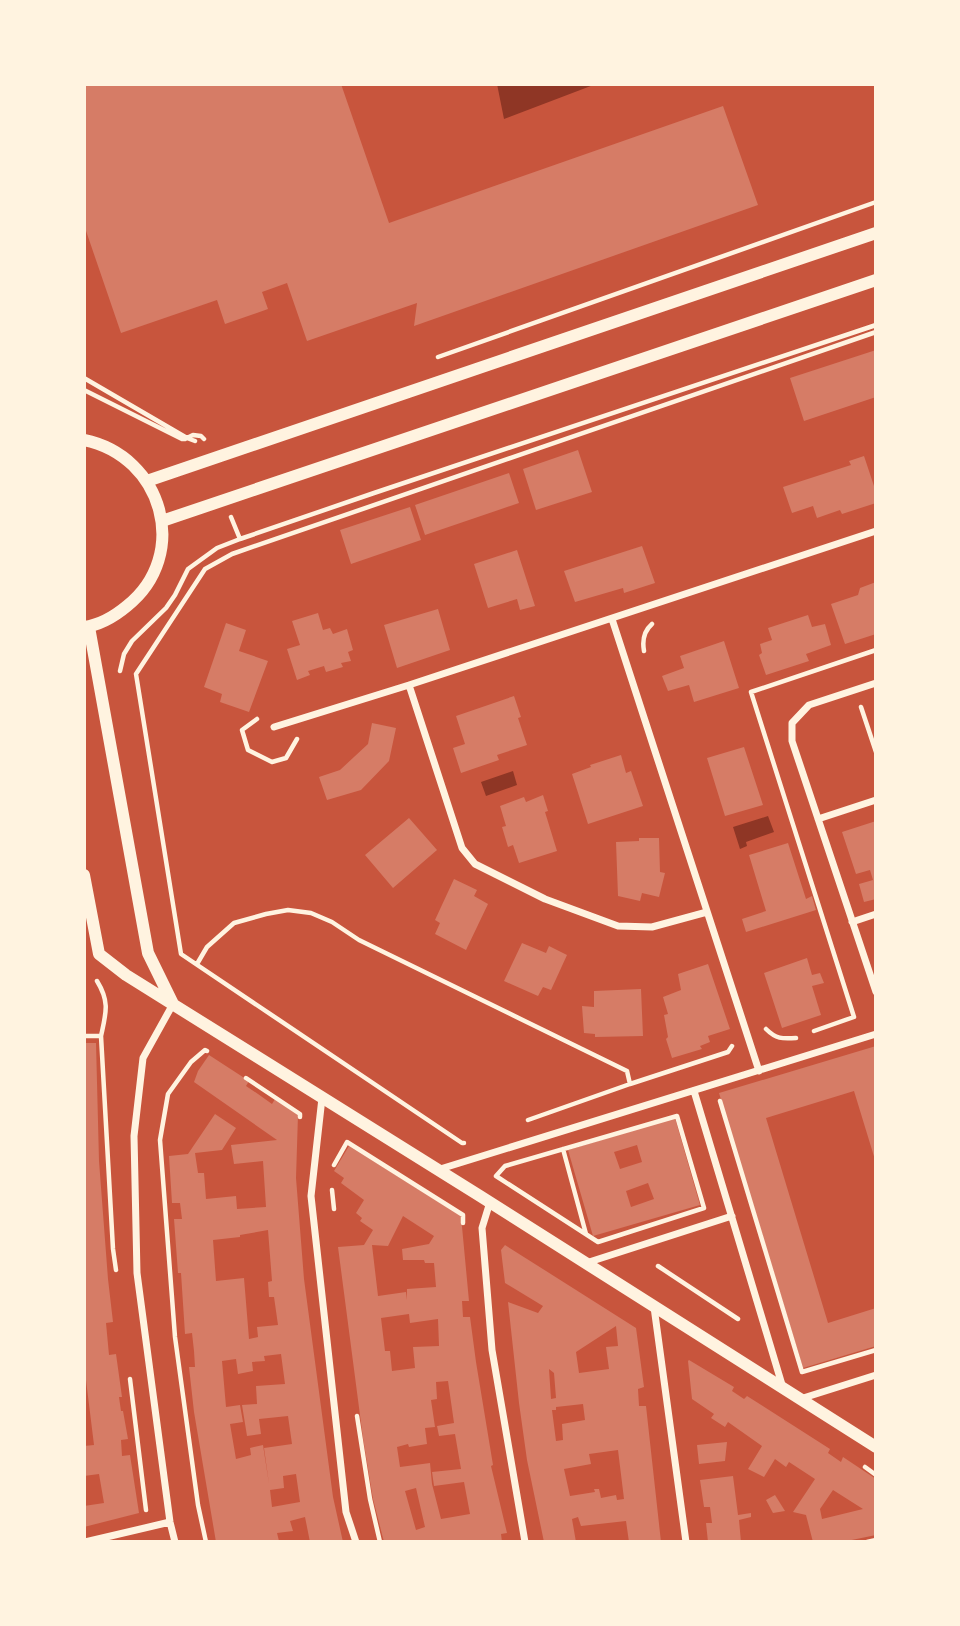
<svg xmlns="http://www.w3.org/2000/svg" width="960" height="1626" viewBox="0 0 960 1626" font-family="Inter,sans-serif">
<style>
.water{fill:#8f3625}
.building{fill:#d67c66;fill-rule:evenodd}
.lines{fill:none;stroke-linecap:round;stroke-linejoin:round}
.path{stroke:#fff3e0;stroke-width:4.5}
.minor{stroke:#fff3e0;stroke-width:7}
.tertiary{stroke:#fff3e0;stroke-width:12}
</style>
<rect width="100%" height="100%" fill="#c8553d"/>
<!-- water -->
<path class="water" d="M497,84H596L504,119Z
M513,771L517,785L486,796L481,782Z
M768,816L774,832L746,842L747,846L740,849L733,827Z"/>
<!-- building -->
<path class="building" d="M84,84H341L389,223L723,106L758,205L414,326L417,303L307,341L287,283L262,292L268,309L225,324L217,300L121,333L84,225Z
M876,350V397L804,421L790,378Z
M578,450L592,492L536,510L523,469Z
M864,456L876,492V503L842,514L840,510L817,518L813,506L792,513L783,487L851,465L849,461Z
M509,473L519,503L425,535L415,505Z
M410,507L421,540L351,564L340,530Z
M642,546L655,583L624,593L623,588L575,602L564,571Z
M517,550L535,606L520,610L517,599L488,608L474,564Z
M876,582V634L845,644L831,604L858,595L860,588Z
M438,609L450,650L397,668L384,625Z
M318,613L323,630L330,628L333,634L347,629L353,650L348,652L351,661L341,663L343,667L326,672L324,666L308,671L310,675L297,680L287,649L300,645L292,621Z
M808,615L812,627L825,624L831,645L806,654L809,661L766,675L759,655L762,653L760,644L772,640L768,628Z
M226,623L246,630L239,651L268,661L249,712L220,702L222,694L204,687Z
M724,641L739,688L694,702L689,685L668,691L662,676L684,668L680,656Z
M514,696L521,717L518,718L527,745L497,755L499,760L461,773L453,748L465,744L456,716Z
M372,723L396,728L389,761L361,790L327,800L319,777L340,770L368,744Z
M744,747L763,805L725,816L707,758Z
M621,755L626,773L631,771L643,806L588,824L572,774L591,767L590,765Z
M543,795L548,811L545,812L557,851L519,863L513,845L508,847L502,827L506,826L500,806L524,797L526,802Z
M409,818L437,850L393,888L365,855Z
M876,821V899L864,902L859,884L873,880L870,870L856,874L842,832Z
M639,838H659L660,872L665,873L659,897L642,893L640,901L618,896L616,842L639,841Z
M788,843L806,899L812,896L816,910L746,932L742,919L766,911L749,855Z
M454,879L477,890L474,896L488,904L466,950L435,934L440,923L435,920Z
M522,943L546,953L549,946L567,955L551,990L543,987L538,996L504,981Z
M807,958L812,975L820,973L824,983L812,986L821,1015L782,1028L764,973Z
M708,964L730,1029L708,1036L710,1042L700,1046L702,1049L672,1058L666,1039L668,1037L664,1015L668,1014L663,997L681,990L678,974Z
M641,989L643,1036L595,1037V1034L584,1033L582,1006L594,1007V991Z
M84,1043H96L99,1161L108,1279L113,1322L106,1323L109,1355L116,1354L122,1397H119L121,1411H123L128,1439L121,1440L122,1456L130,1455L139,1513L84,1527V1506L104,1503L99,1474L84,1476V1446L94,1445L84,1364Z
M876,1046V1163L854,1091L766,1118L828,1323L876,1308V1346L803,1368L719,1093Z
M209,1055L249,1081L246,1086L258,1094L272,1104L275,1099L298,1115L296,1178L304,1279L333,1497L343,1542H310L305,1517L290,1521L293,1531L277,1533L279,1541L216,1542L194,1412L189,1367H195L194,1351L192,1333L185,1334L181,1273H178L174,1219H182L180,1203H172L169,1156L188,1154L215,1114L236,1128L222,1150L195,1153L198,1173H204L206,1199L236,1196L237,1209L266,1207L263,1161L234,1164L231,1145L277,1140L194,1082L198,1071ZM268,1230L272,1281L268,1282L269,1297H274L278,1325L257,1327L258,1337L249,1339L244,1278L216,1281L213,1240L240,1237V1235ZM281,1354L285,1384L256,1386L257,1404L242,1405L247,1436L261,1434L259,1419L288,1416L292,1444L264,1448L269,1484L263,1445L250,1448L251,1455L236,1459L230,1424L243,1422L240,1405L226,1407L222,1361L236,1359L238,1374L253,1371L252,1362L265,1361L264,1356ZM296,1474L300,1502L272,1507L270,1490L284,1488L283,1476Z
M675,1118L700,1205L593,1236L568,1150ZM637,1145L642,1162L620,1169L614,1152ZM648,1183L654,1199L631,1207L626,1191Z
M349,1146L461,1216L469,1301H462L463,1317H470L476,1362L493,1465L491,1466L507,1533L501,1534L502,1542H384L373,1499L363,1438L338,1247L364,1245L373,1230L360,1221L362,1218L356,1213L364,1200L341,1183L344,1178L334,1171ZM403,1216L434,1236L429,1244L402,1249L403,1260H424L425,1263H434L436,1287L407,1289V1300L406,1292L378,1296L372,1245L388,1246ZM409,1314L410,1323L438,1319L439,1346L413,1347L415,1368L392,1371L390,1351H385L381,1318ZM448,1381L454,1423L437,1426L439,1436L455,1434L461,1469L432,1472L434,1486L464,1482L470,1514L441,1519L432,1484L430,1463L400,1467L397,1447L408,1444L409,1447L427,1444L425,1428L435,1427L431,1400L437,1399L436,1382ZM416,1488L425,1527L416,1530L405,1491Z
M505,1245L636,1328L644,1387L638,1389L639,1406H646L661,1542H629L626,1521L581,1526L578,1517L572,1519L576,1542H544L527,1460L519,1403L508,1302L538,1313L543,1306L505,1283L501,1250ZM616,1326L618,1346L606,1347L609,1369L579,1373L576,1352ZM549,1369L554,1373L556,1398L551,1399ZM583,1404L585,1420L562,1424L563,1440L556,1441L552,1410H556V1407ZM618,1450L624,1499L617,1500L616,1495L601,1498L599,1489H594L595,1492L570,1496L564,1469L591,1464L589,1454Z
M689,1360L734,1387L732,1391L744,1399L747,1396L830,1449L828,1453L841,1462L843,1457L876,1479V1535L842,1542H813L806,1515L793,1512L815,1479L789,1462L786,1467L775,1459L764,1477L748,1469L762,1446L728,1422L725,1427L711,1418L714,1414L692,1399L688,1361ZM833,1490L863,1509L822,1519L820,1509Z
M727,1442L725,1461L699,1464L697,1445Z
M733,1476L738,1515L751,1513V1517L739,1520L741,1542H708L706,1523H712L710,1507H704L700,1480Z
M775,1495L785,1511L773,1513L766,1500Z"/>
<g class="lines">
<!-- path -->
<path class="path" d="M438,357L876,202
M84,378L187,438L195,441
M84,390L182,439H185L193,435L201,436L204,439
M231,517L240,539
M644,651C642,640 644,631 652,624
M120,671L124,654L132,641L166,608L175,595L188,569L217,548L240,539L374,493L876,325
M861,707L876,752
M257,719L242,730L248,750L272,762L286,758L297,739
M197,964L207,947L234,923L266,914L288,910L311,913L332,922L359,940L627,1071L630,1084
M97,981C110,1002 106,1013 101,1036L113,1249L116,1270
M766,1029C776,1039 782,1039 796,1038
M814,1031L854,1017L751,692L876,650
M84,1036H101
M246,1078L300,1114V1117
M720,1101L802,1372L876,1350
M677,1116L704,1208L598,1242L496,1176L505,1166Z
M528,1120L630,1084L728,1052L732,1046
M464,1143H462L181,954L136,674L205,569L232,554L876,332
M563,1149L586,1234
M334,1165L347,1142L463,1215V1223
M332,1190L334,1209
M658,1266L738,1319
M130,1379L146,1510
M357,1416L370,1499L380,1542
M865,1467L876,1475
M206,1542L198,1505L175,1337L160,1140L168,1094L191,1062L205,1050L207,1051
M867,1542L876,1540"/>
<!-- minor -->
<path class="minor" d="M612,619L759,1071
M876,683L809,705L792,723V741L876,992
M409,685L462,848L475,864L545,899L618,926L652,927L707,912
M274,727L409,685L876,531
M818,819L876,800
M852,922L876,914
M173,1004L143,1058L134,1136L137,1273L170,1522L175,1542
M694,1091L783,1388
M322,1098L311,1196L346,1512L356,1542
M437,1170L876,1034
M490,1202L482,1228L492,1350L525,1542
M586,1263L732,1216
M654,1307L686,1542
M800,1399L876,1375
M85,1542L170,1522"/>
<!-- tertiary -->
<path class="tertiary" d="M84,440C163,456 191,555 127,606C115,616 100,625 84,627
M147,481L876,233
M162,521L876,280
M89,627L148,953L173,1004
M84,875L99,954L126,975L480,1196L876,1447"/>
</g>
<!-- border -->
<rect width="960" height="1626" fill="none" stroke="#fff3e0" stroke-width="172"/>
</svg>
